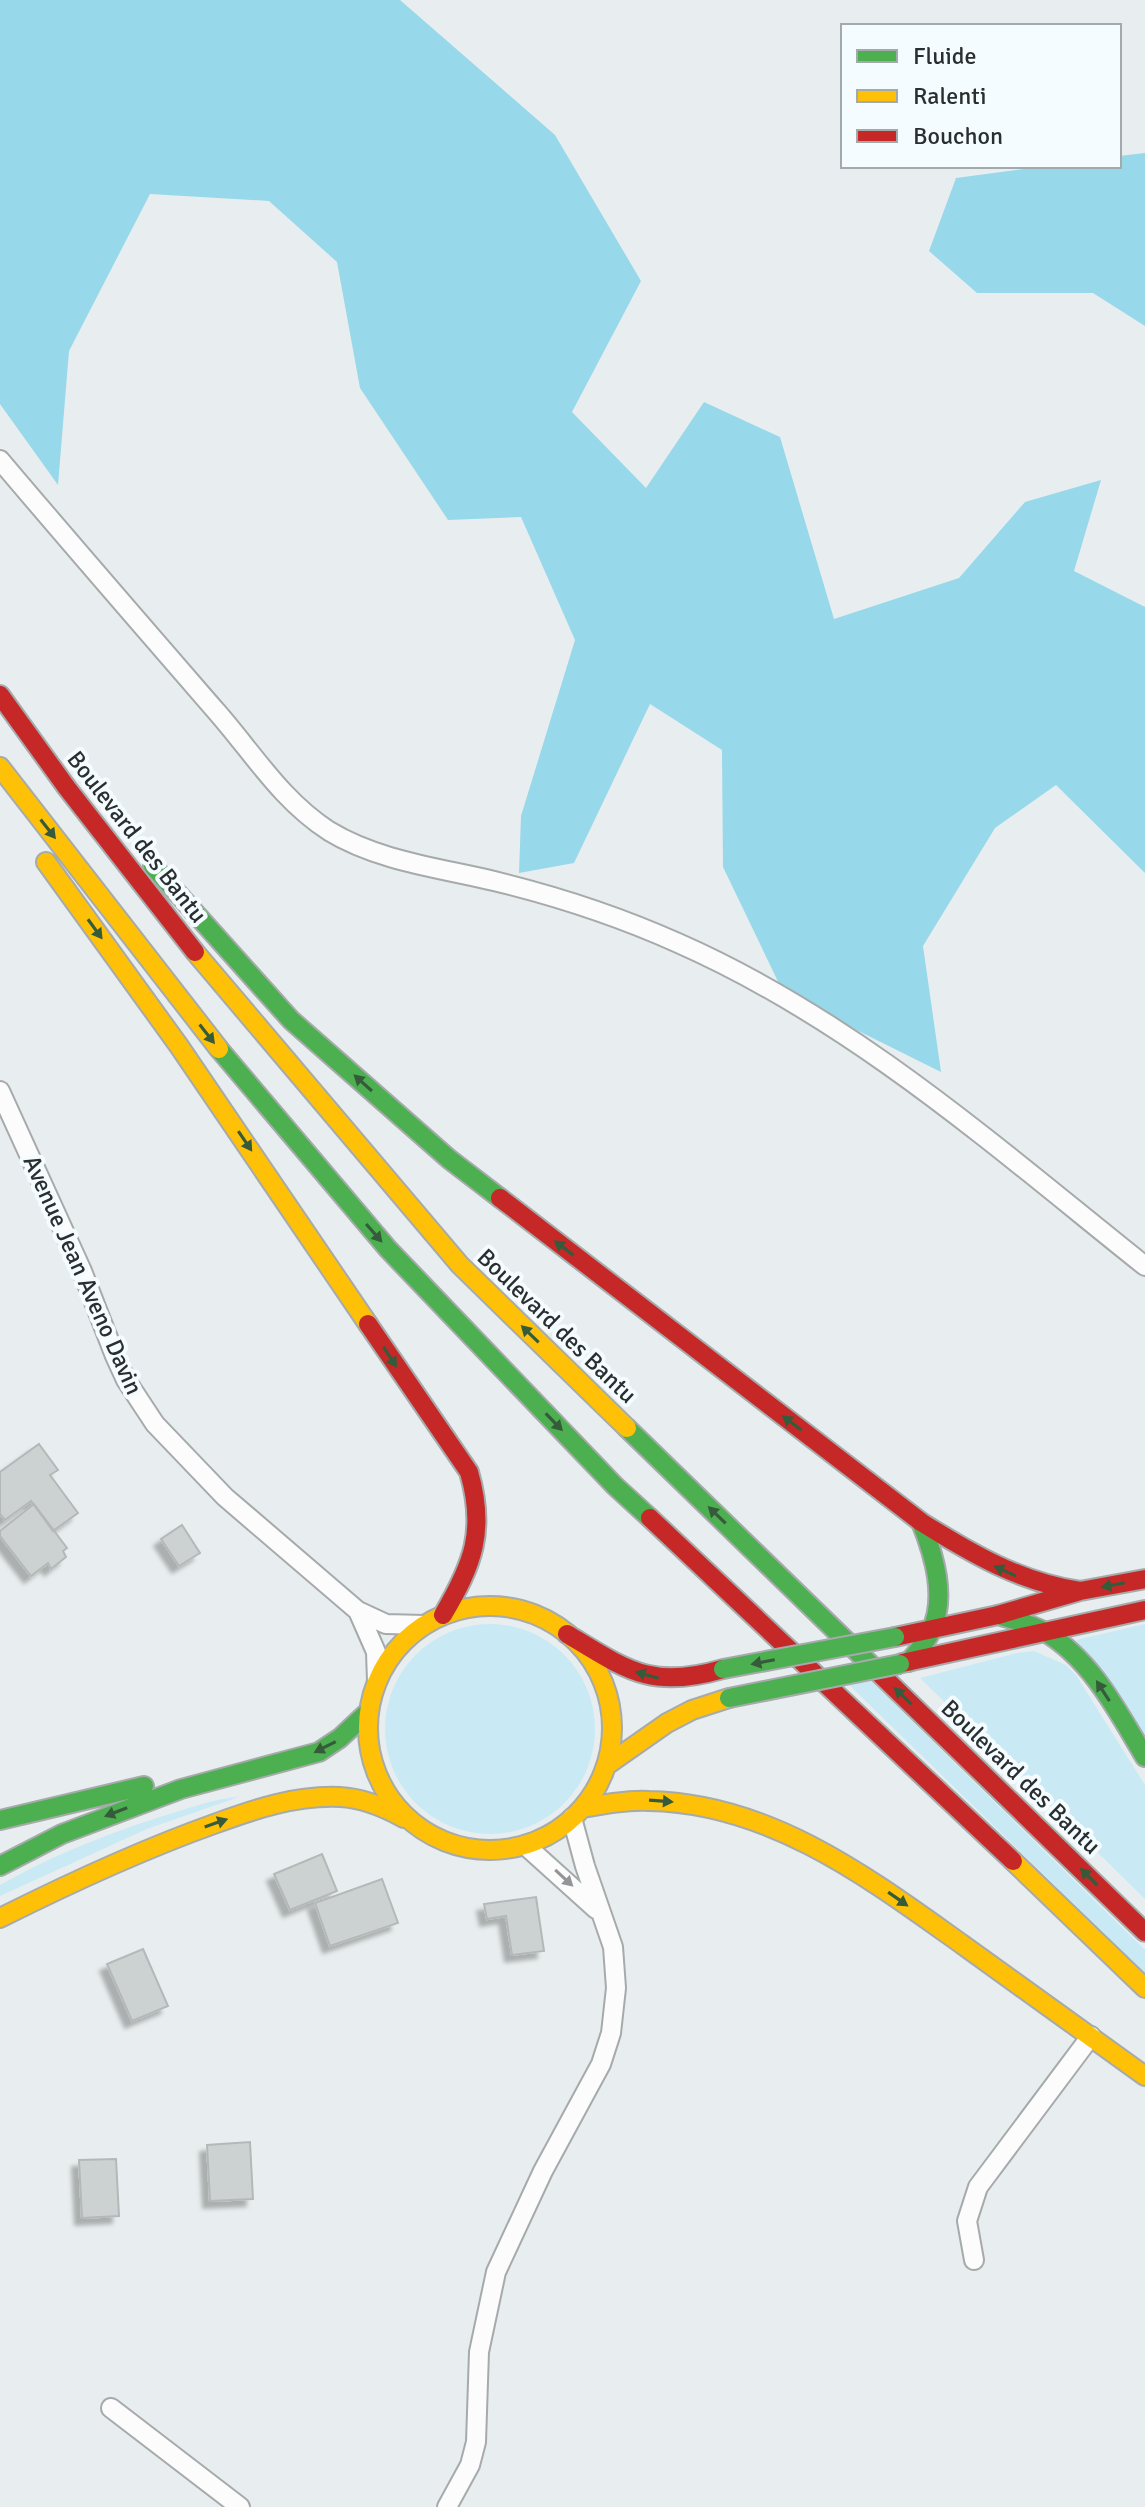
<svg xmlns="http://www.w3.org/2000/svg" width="1145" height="2507" viewBox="0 0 1145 2507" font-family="Signika,sans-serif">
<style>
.green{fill:#c9eaf4}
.forest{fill:#97d8ea}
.building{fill:#ccd1d2;stroke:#b4b8b9;stroke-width:2;filter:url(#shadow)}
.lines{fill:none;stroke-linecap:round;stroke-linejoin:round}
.street-casing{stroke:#a6aaab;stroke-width:22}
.fast-casing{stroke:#a6aaab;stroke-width:22}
.slow-casing{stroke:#a6aaab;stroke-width:22}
.jam-casing{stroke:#a6aaab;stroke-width:22}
.street{stroke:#fcfcfd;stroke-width:18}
.fast{stroke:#4caf50;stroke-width:18}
.slow{stroke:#ffc107;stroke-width:18}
.jam{stroke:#c62828;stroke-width:18}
.fast-bridge-casing{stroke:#a6aaab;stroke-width:22;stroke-linecap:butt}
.fast-bridge{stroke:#4caf50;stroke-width:18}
.oneway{fill:#365b3b}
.oneway2{fill:#939596}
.labels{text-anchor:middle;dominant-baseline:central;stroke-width:8;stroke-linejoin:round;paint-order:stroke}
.street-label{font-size:24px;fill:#2a2e2f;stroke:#f4fcff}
</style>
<defs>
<filter id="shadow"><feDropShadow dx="-7" dy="7" stdDeviation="2" flood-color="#0004"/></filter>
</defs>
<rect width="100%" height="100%" fill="#e8eeef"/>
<!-- green -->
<path class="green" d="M1145,1624V1739L1076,1640Z
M385 1729a105 105 0 1 1 210 0a105 105 0 1 1-210 0Z
M1034,1651L1066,1665L1076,1675L1145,1785V1899L920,1678L1017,1653Z
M866,1676L1145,1950V1973L844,1680Z
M239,1797L147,1829L0,1896V1885C56,1853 117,1830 179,1811C199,1805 218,1798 239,1797Z"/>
<!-- forest -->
<path class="forest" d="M0,0H400L555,135L641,281L572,412L646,488L704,402L780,437L834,619L959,578L1025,502L1101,480L1074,571L1145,607V873L1056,785L995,828L923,946L941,1072L784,994L723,867L722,750L650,704L574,863L519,873L521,816L575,640L521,517L448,520L360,388L337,262L269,201L150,194L69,351L58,485L0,404Z
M1145,153V326L1093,293H977L929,251L956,178L1047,166H1119V156Z"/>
<!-- building -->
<path class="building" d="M39,1444L58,1470L50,1475L78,1513L53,1531L31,1501L5,1520L0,1514V1472Z
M34,1504L67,1548L63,1551L66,1557L51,1569L48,1563L31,1576L0,1536V1531Z
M182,1525L200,1553L179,1566L161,1539Z
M322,1854L337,1891L290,1910L274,1874Z
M382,1879L398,1923L330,1946L315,1903Z
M536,1897L544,1951L512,1955L506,1916L487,1919L484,1904Z
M143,1949L168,2006L132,2021L107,1964Z
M250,2142L253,2199L210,2201L207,2145Z
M116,2159L119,2216L82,2218L79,2160Z"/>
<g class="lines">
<defs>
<path id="street" d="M0,460C71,544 144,628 216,711C253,753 281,800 329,831C378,861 440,868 494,881C556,896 620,917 678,943C853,1020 997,1148 1145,1266
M0,1091L82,1271L115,1356L126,1380L155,1424L225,1497L358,1611L386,1624L424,1625
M358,1611L376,1652L377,1681
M525,1845L596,1909
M974,2260L967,2221L978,2187L1091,2036
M111,2408L240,2507
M447,2507L470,2465L476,2442L479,2352L496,2272L543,2171L601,2064L611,2033L616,1988L613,1947L585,1866L572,1818"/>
<path id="fast" d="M153,866L291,1020L449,1159L500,1198
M219,1049L388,1249L615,1486L650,1518
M627,1428L874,1668
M998,1615C1014,1620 1031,1624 1045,1632C1092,1660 1118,1712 1145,1757
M909,1662C917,1652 926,1643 931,1631C947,1597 934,1555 921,1522
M0,1820L144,1786
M0,1866L62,1834L181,1789L319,1752L340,1738L369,1711"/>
<path id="slow" d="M0,767L219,1049
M46,862L179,1046L368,1324
M195,952L460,1265L627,1428
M368 1728a122 122 0 1 1 244 0a122 122 0 1 1-244 0Z
M607,1765L667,1723L692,1710L729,1698
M583,1808C605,1804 627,1800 649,1801C770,1803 869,1878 963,1945C1024,1989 1084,2032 1145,2076
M1013,1861L1145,1988
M0,1918C70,1883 141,1850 214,1824C255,1809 296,1795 340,1797C363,1798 384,1807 404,1818"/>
<path id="jam" d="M0,695L67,788L195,952
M500,1198L921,1522C972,1554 1020,1582 1080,1591
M368,1324L469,1472C486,1531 473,1564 443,1615
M650,1518L1013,1861
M567,1634C627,1670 651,1690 723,1669
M895,1637L998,1615L1080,1591L1145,1579
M902,1663L1145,1610
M874,1668L1145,1932"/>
</defs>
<!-- street casing -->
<use href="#street" class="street-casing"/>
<!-- fast casing -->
<use href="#fast" class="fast-casing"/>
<!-- slow casing -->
<use href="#slow" class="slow-casing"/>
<!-- jam casing -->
<use href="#jam" class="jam-casing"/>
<!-- street -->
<use href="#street" class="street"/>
<!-- fast -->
<use href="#fast" class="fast"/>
<!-- slow -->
<use href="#slow" class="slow"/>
<!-- jam -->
<use href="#jam" class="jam"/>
<defs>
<path id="fast-bridge" d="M723,1669L895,1637
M729,1698L900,1664"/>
</defs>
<!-- fast-bridge casing -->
<use href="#fast-bridge" class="fast-bridge-casing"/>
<!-- fast-bridge -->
<use href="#fast-bridge" class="fast-bridge"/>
</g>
<!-- one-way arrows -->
<defs><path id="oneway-solid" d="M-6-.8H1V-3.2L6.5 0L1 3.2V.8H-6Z" transform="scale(2)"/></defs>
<g class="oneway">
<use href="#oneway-solid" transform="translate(48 829) rotate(52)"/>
<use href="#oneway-solid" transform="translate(95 929) rotate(54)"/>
<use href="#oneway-solid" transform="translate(207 1034) rotate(52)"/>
<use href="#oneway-solid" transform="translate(363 1083) rotate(-138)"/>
<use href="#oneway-solid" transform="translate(245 1141) rotate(56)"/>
<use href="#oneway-solid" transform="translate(374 1233) rotate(49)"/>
<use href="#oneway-solid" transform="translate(564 1248) rotate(-143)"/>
<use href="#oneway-solid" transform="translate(530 1334) rotate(-136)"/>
<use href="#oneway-solid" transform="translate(390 1357) rotate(57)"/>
<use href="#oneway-solid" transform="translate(554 1422) rotate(46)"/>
<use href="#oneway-solid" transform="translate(792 1423) rotate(-143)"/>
<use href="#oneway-solid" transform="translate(717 1515) rotate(-136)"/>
<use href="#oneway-solid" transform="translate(1005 1571) rotate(-156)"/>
<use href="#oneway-solid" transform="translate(1113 1585) rotate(169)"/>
<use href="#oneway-solid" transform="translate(763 1662) rotate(169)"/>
<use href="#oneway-solid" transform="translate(647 1675) rotate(-164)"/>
<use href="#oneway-solid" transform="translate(1103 1691) rotate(-123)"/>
<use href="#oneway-solid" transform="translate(903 1696) rotate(-136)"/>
<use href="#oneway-solid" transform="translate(325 1747) rotate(153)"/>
<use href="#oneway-solid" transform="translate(661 1801) rotate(4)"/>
<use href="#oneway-solid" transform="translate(116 1812) rotate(159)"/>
<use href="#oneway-solid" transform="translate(216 1823) rotate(-19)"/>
<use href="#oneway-solid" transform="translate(1089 1877) rotate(-135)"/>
<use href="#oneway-solid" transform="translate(898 1899) rotate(35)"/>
</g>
<use class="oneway2" href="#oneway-solid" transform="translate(564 1878) rotate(43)"/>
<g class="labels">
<!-- street labels -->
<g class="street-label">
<text transform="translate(137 837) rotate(52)">Boulevard des Bantu</text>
<text transform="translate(83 1275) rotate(66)">Avenue Jean Aveno Davin</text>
<text transform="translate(557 1326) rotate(44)">Boulevard des Bantu</text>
<text transform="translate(1021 1777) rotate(44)">Boulevard des Bantu</text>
</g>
</g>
<!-- legend -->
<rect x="841" y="24" width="280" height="144" fill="#f4fcff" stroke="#a3aaac" stroke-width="2"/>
<rect x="857" y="50" width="40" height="12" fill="#4caf50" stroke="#a3aaac" stroke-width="2"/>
<text x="913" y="64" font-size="24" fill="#2a2e2f">Fluide</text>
<rect x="857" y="90" width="40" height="12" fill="#ffc107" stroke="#a3aaac" stroke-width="2"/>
<text x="913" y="104" font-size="24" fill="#2a2e2f">Ralenti</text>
<rect x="857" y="130" width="40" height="12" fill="#c62828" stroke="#a3aaac" stroke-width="2"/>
<text x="913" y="144" font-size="24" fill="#2a2e2f">Bouchon</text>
</svg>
